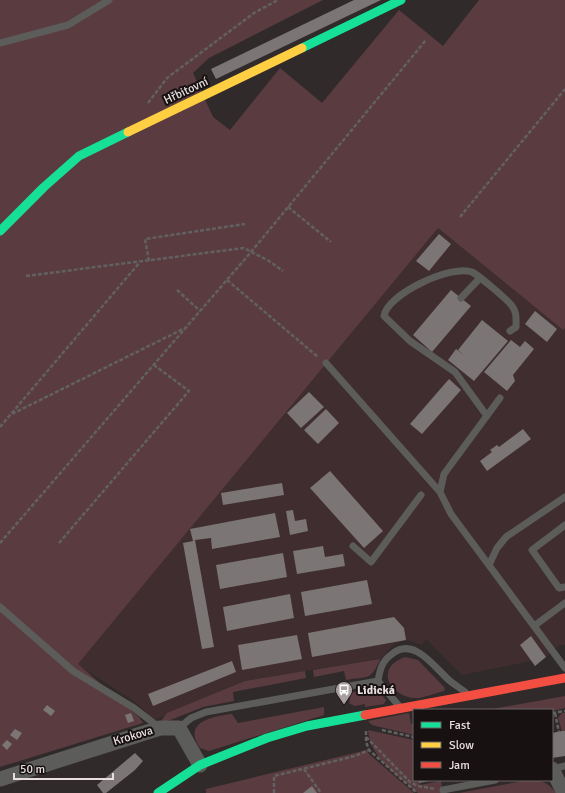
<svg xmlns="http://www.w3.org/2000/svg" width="565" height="793" viewBox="0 0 565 793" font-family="Signika,sans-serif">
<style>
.built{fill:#402d2f}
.green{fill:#5a3c40}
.building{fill:#7b7576}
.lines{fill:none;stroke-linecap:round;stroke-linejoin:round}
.path{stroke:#626060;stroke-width:2.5;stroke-dasharray:4 2;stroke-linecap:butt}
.lane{stroke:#5c5c5b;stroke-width:7}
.street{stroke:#5c5c5b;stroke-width:15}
.fast{stroke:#16e098;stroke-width:9}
.slow{stroke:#ffcf43;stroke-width:9}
.jam{stroke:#f24e42;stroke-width:9}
.labels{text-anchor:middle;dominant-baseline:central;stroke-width:4;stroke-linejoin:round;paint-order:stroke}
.street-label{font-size:12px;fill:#e7dedf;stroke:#171112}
.poi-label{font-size:12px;font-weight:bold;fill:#e7dedf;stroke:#171112;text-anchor:start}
</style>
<rect width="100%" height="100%" fill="#302a2a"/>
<!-- built -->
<path class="built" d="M438,228L563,330L565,328V645H560L535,666L531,661L462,675L426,639L422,645L406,640L396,643L380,659L245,681L154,720L135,702L77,664Z"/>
<!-- green -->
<path class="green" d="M0,0H323L209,58L193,73L213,117L230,130L280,68L322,103L399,10L443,46L479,0H565V328L563,330L438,228L78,664L139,717L143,723L0,767Z
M405,657L418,660L442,685L445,688L444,691C435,693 422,699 413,698C387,694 376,667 405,657Z
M380,659C371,681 368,676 346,680L344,671L314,677L313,670Z
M305,671L306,678L233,692L234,701L203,707L163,723L161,721L167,713L245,681Z
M373,688L378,690L386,700L384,704L365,707V704L355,706L349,703L351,694L354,692Z
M565,696V708L552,711L487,710Z
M324,707V715L209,751L200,748C182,722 213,716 232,714L238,723Z
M409,713L411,724L414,723V735L372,725L368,721Z
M562,713H565V731H562L558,718Z
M368,730L414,740V780H419L420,785L441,781L443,793H418C398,776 370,758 368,730Z
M367,750L369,754L414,793H206V789Z
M528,780C542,780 547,782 556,793H459Z"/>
<!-- building -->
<path class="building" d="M354,0H381L216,79L211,69Z
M439,234L451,244L429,271L416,261Z
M451,290L471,306L432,352L413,335Z
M535,311L557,329L547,342L525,324Z
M482,320L508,341L474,381L448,360L456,349L465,356L458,350Z
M511,340L520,347L525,341L534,349L513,375L515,381L507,391L484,372Z
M449,379L461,390L422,434L410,424Z
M309,392L324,407L301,428L287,413Z
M326,409L339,423L318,444L304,430Z
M523,429L531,439L487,471L480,461L492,452L490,450L497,445L499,447Z
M330,471L383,531L364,548L310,488Z
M282,483L284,495L223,505L221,493Z
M293,510L295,521L306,519L308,531L290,535L286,511Z
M275,513L280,537L212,549L211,538L195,540L214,647L202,649L183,543L193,541L190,529Z
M323,546L325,557L343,554L345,566L297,574L293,551Z
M283,553L287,577L220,589L216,565Z
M367,580L372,604L305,616L301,592Z
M290,594L294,618L227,631L223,607Z
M394,617L404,628L406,640L312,657L308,633Z
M297,635L302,659L242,670L238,645Z
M531,636L546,657L535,666L520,645Z
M232,661L236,672L153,706L148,694Z
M47,705L55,711L51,716L43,710Z
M131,713L134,721L128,723L125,715Z
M15,729L22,733L17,740L10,735Z
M562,731H565V756L552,758V733Z
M7,740L12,744L7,750L2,745Z
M135,753L143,761L135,770L106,793H103L97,785Z
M419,780H429V781L419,783Z
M312,786L317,793H303Z"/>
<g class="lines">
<!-- path -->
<path class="path" d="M148,103L167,78L254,13L278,0
M288,207L331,242
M460,217L565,89
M149,261L145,239L245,224
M26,276L244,248L269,261L283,271
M227,280L318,357
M177,290L200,311
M12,414L185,328
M0,427L140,262
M0,543L251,252L426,40
M59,543L189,391L154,365
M552,713L565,711
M555,713L559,732
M382,730L414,737
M366,731V742L369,750L417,793
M366,737L410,782L418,786L435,789
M304,769L321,793
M274,793V776L355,756L369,750"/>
<!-- lane -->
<path class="lane" d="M0,43L68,25L109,0
M461,298L480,278
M326,363L440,492
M500,398L444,474L440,492L451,514L565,668
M487,416L455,372L410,341L384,316C387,294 452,264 472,272C478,275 508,300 512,306C517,312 516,319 516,327L510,331
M565,525L532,550L559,588L565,587
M353,546L371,562L421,495
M489,565L497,548L506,537L565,497
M0,607L73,671L134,708L160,728
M534,626L565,603
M399,706L378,681C380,669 382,661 392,654C414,636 435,668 450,681C455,685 460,688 465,692
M179,728L191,718L206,712L378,681
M552,769L565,766
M443,790L495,780"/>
<!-- street -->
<path class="street" d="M552,769L564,793
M0,779L160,728H179L200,765"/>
<!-- fast -->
<path class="fast" d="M302,48L401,0
M0,231L44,187L79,156L128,132
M158,793L200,765L267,738L307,726L365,715"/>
<!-- slow -->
<path class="slow" d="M128,132L302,48"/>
<!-- jam -->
<path class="jam" d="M365,715L565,678"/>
</g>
<!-- icons -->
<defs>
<symbol id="bus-pin" viewBox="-11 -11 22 30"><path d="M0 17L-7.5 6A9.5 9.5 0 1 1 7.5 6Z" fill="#a79fa0" stroke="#171112"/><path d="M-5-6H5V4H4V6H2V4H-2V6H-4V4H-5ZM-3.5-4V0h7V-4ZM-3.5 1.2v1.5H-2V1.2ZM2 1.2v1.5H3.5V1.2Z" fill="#fff"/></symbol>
</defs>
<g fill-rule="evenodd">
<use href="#bus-pin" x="334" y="680" width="20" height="27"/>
</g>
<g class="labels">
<!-- street labels -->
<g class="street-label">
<text transform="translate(186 91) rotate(-25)">Hřbitovní</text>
<text transform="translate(133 736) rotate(-17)">Krokova</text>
</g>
<!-- poi labels -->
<g class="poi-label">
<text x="357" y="690">Lidická</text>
</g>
</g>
<!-- legend -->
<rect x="413" y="709" width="140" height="72" fill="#171112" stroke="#6a6364"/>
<rect x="421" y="722" width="20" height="6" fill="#16e098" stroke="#6a6364"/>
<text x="449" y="729" font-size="12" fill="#e7dedf">Fast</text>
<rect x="421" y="742" width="20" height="6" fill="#ffcf43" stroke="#6a6364"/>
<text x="449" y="749" font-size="12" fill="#e7dedf">Slow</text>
<rect x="421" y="762" width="20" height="6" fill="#f24e42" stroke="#6a6364"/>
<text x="449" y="769" font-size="12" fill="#e7dedf">Jam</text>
<!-- scale -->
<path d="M14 773v6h99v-6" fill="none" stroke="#e7dedf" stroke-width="2"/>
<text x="20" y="773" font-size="12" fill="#e7dedf" stroke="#171112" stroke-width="3" paint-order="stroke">50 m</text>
</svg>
